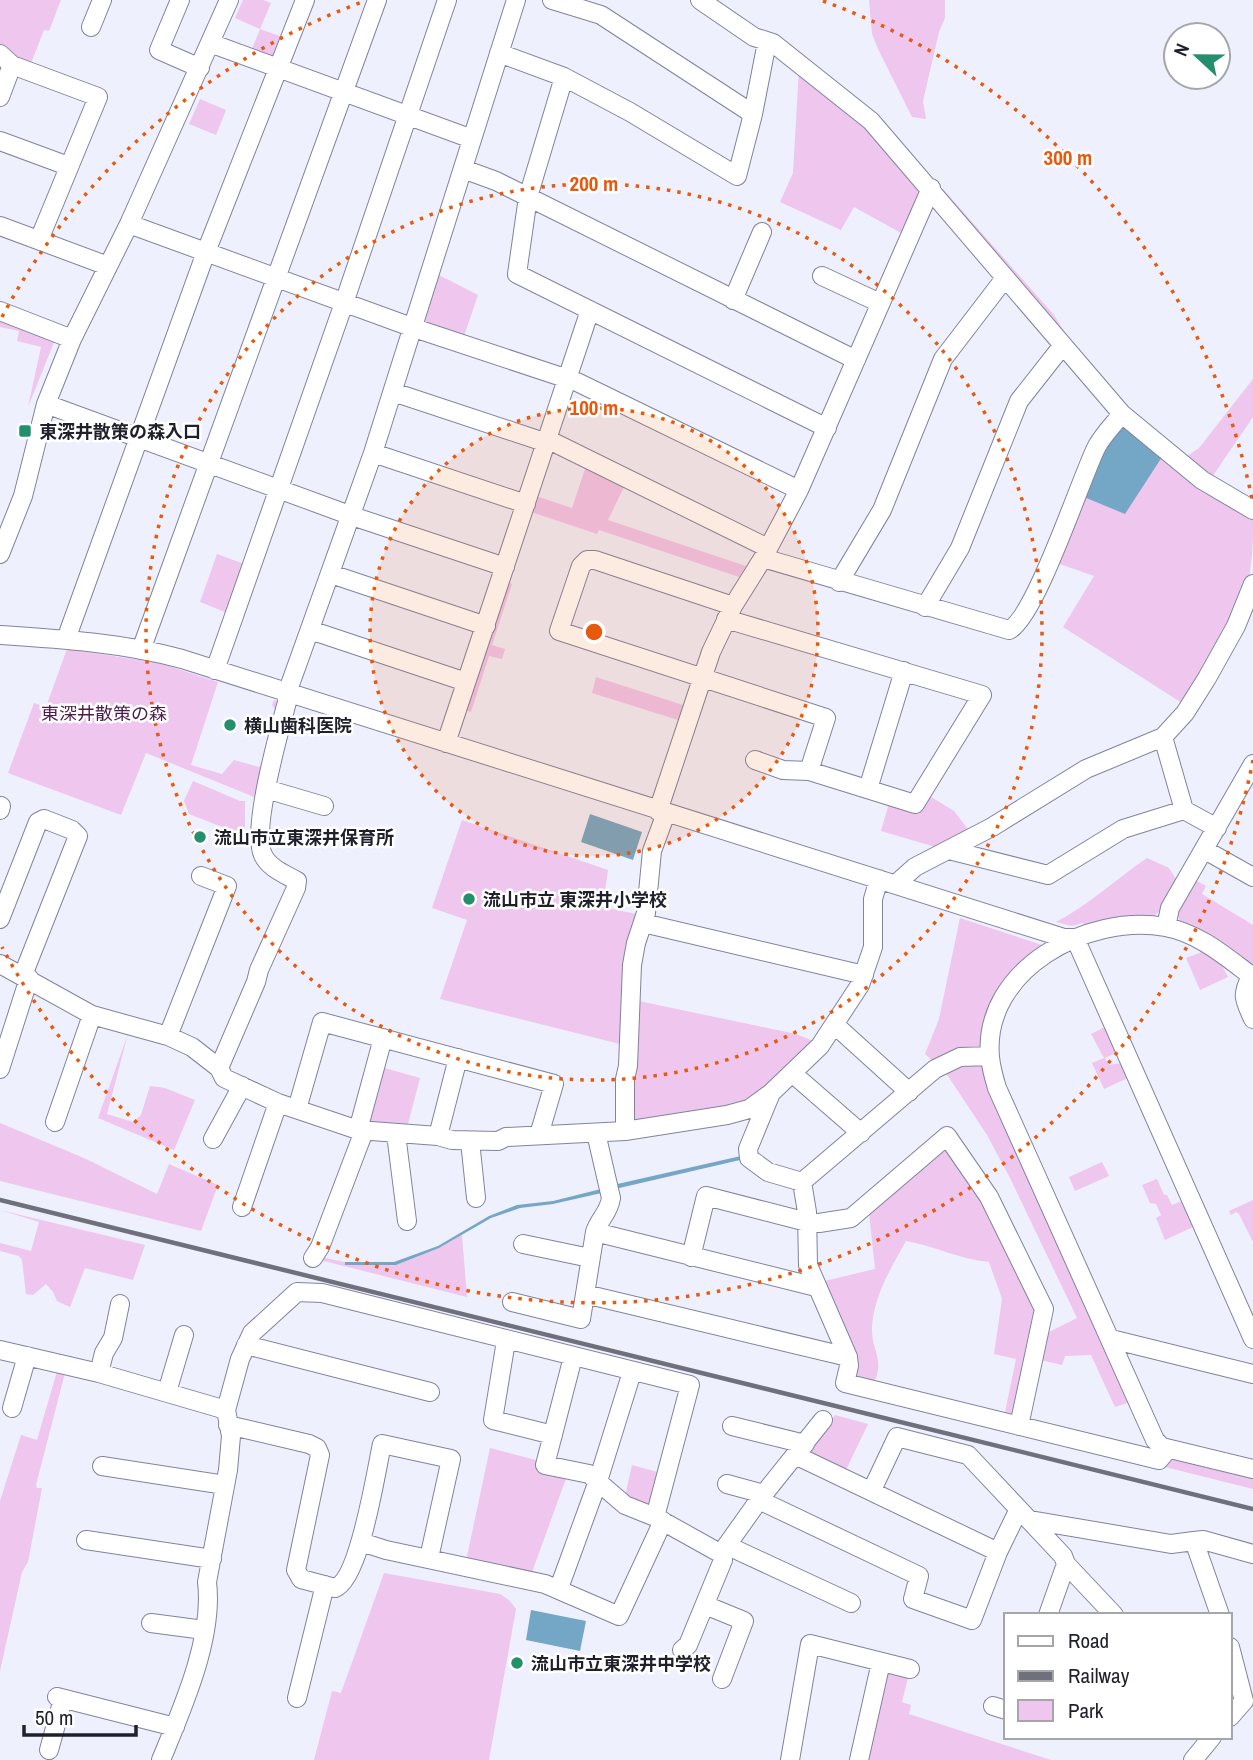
<svg xmlns="http://www.w3.org/2000/svg" width="1253" height="1760" viewBox="0 0 1253 1760" font-family="'Archivo Narrow','Noto Sans JP',sans-serif">
<style>
.green{fill:#eec6ee}
.water{fill:#74a7c5}
.lines{fill:none;stroke-linecap:round;stroke-linejoin:round}
.minor-casing{stroke:#80839f;stroke-width:20}
.minor{stroke:#fff;stroke-width:18}
.rail{stroke:#6f707c;stroke-width:4.5}
.ring{fill:none;stroke:#e8590c;stroke-width:3.5;stroke-dasharray:3.5 7}
.poi-dot{fill:#248f6d;stroke:#fff;stroke-width:2.5}
.labels{text-anchor:middle;dominant-baseline:central;stroke-width:5;stroke-linejoin:round;paint-order:stroke}
.poi-label{font-size:18px;font-weight:bold;fill:#1f202b;stroke:#fff;text-anchor:start}
.park-label{font-size:18px;fill:#491a4b;stroke:#fff}
.centre{fill:#e8590c;stroke:#fff;stroke-width:3.5}
.ring-label{font-size:21px;text-anchor:middle;font-weight:bold;fill:#e8590c;stroke:#fff;stroke-width:5;stroke-linejoin:round;paint-order:stroke}
</style>
<rect width="100%" height="100%" fill="#eff0fd"/>
<!-- green -->
<path class="green" d="M0,0H61L49,31L44,30L30,66L0,48Z
M243,0H263L271,3L260,29L285,38L277,59L250,54L260,29L235,18Z
M869,0H945V18L939,32L923,101L926,119L912,117L878,49L872,34Z
M799,69L862,122L917,183L918,195L901,233L854,207L841,230L780,202L793,173Z
M200,99L226,110L216,135L189,124Z
M943,189L1054,315L1067,336L1149,431L1137,421L942,192Z
M437,274L478,295L463,339L426,326L423,320Z
M0,320L55,340L28,407L41,347L17,341L19,331L0,327Z
M1253,379V417L1210,480L1183,459L1199,448Z
M1163,454L1253,516C1253,539 1253,563 1247,585C1234,627 1206,667 1185,705L1063,627L1094,576L1057,563L1084,497Z
M586,466L625,485L608,520L746,566L739,577L599,530L597,534L531,512L536,496L572,508Z
M217,554L247,565L230,614L200,602Z
M507,582L512,584L492,645L505,649L502,659L489,656L471,712L465,710Z
M67,649L159,663L218,682L191,765L222,774L234,760L259,767L263,762L275,710L272,705L274,700L281,703L259,799L146,753L121,815L8,773L34,703L46,707Z
M596,677L683,705L678,720L592,693Z
M193,781L240,801H245V836L189,814L184,801Z
M928,795L954,811L971,833L939,848L881,831L889,803Z
M462,820L608,870L603,907L641,915L624,1045L440,999L467,920L432,908Z
M1147,858L1169,868L1178,882L1162,909L1153,917L1113,918L1085,926L1083,923L1072,926L1056,922C1089,905 1116,879 1147,858Z
M1195,880L1206,886L1202,894L1253,925V967L1180,922L1177,912Z
M960,918L1048,947L1035,955L986,1048L934,1062L925,1054L939,1019Z
M1202,952L1222,966L1228,977L1200,990L1186,958Z
M634,1000L796,1034L816,1042L744,1106L638,1125L632,1119Z
M1105,1027L1117,1052L1105,1058L1109,1065L1121,1063L1128,1078L1104,1089L1092,1063L1104,1058L1091,1034Z
M128,1034L107,1114L133,1122L141,1115L150,1086L165,1088L195,1100L174,1150L98,1118Z
M981,1059L1133,1401L1115,1407L1091,1355L1065,1356L1062,1365L1040,1360L1045,1334L1077,1318L1009,1176L987,1135L944,1070Z
M381,1067L420,1078L407,1128L371,1127L366,1120Z
M0,1123L84,1158L157,1194L169,1164L218,1185L201,1231L0,1181Z
M943,1150L949,1151L980,1199L1036,1311L1014,1413L1004,1417L1016,1359L994,1354L1002,1299L989,1262C958,1259 935,1246 906,1241C891,1268 874,1295 872,1327C871,1352 886,1358 873,1385L856,1382L855,1366L820,1282L875,1269L869,1213Z
M1102,1162L1109,1176L1075,1191L1069,1177Z
M1157,1179L1164,1195H1167L1172,1205L1184,1200L1195,1226L1165,1240L1156,1218L1161,1215L1156,1204L1150,1203L1142,1185Z
M1253,1200V1242L1239,1214L1236,1212L1231,1215L1229,1211Z
M0,1210L145,1245L133,1280L85,1268L70,1307L57,1301L53,1292L46,1284L33,1295L26,1294L22,1260L19,1256L0,1251V1243L31,1251L39,1222Z
M462,1235L467,1297L320,1260V1257L345,1262L346,1265H396L439,1248Z
M58,1368L65,1373L36,1485L37,1488H42L28,1562L22,1572L0,1671V1501L21,1435L37,1440Z
M835,1415L868,1424L845,1472L811,1456L809,1451Z
M490,1448L540,1461L538,1470L567,1476L531,1575L466,1561Z
M1171,1456L1253,1476V1489L1161,1466Z
M632,1465L661,1473L653,1503L648,1507L625,1496Z
M384,1573L500,1594L509,1600L516,1609L489,1760H314L332,1691L341,1693Z
M890,1670L909,1674L902,1702L911,1705L909,1714L1051,1760H864L885,1672Z"/>
<!-- water -->
<path class="water" d="M1126,427L1162,457L1125,514L1084,497L1103,449L1119,428Z
M590,814L642,832L633,860L581,842Z
M741,1156L740,1160L615,1189L613,1185Z
M605,1188L606,1192L553,1204L520,1208L491,1218L439,1248L396,1265H345V1262H394L438,1246L489,1216L517,1205L553,1201Z
M531,1610L586,1621L580,1651L526,1640Z"/>
<g class="lines">
<defs>
<path id="minor" d="M180,0L159,50L200,68
M516,0L373,453L287,693V702C279,732 251,830 263,855C269,868 285,874 297,881L296,888L259,970L256,982L219,1068L224,1078L278,1103L358,1130L438,1136L452,1140L498,1141L506,1137L625,1131L727,1115L749,1109L771,1093L820,1046L860,985L873,947V899L879,879
M552,0L601,15L753,114
M700,0L754,37L773,43L871,121L1122,414L1202,480L1253,510
M91,27L102,0
M210,43L472,139
M499,53L564,77L630,112L737,176L753,114L767,42
M0,54L12,65L98,97L39,240
M564,77L528,197L517,274L827,428
M0,97L12,65
M0,141L68,166
M463,169L496,181L856,360
M129,224L414,328L577,382L799,490
M0,226L108,266
M822,276L880,303
M733,300L762,232
M0,311L72,339
M393,392L547,443H555L768,548
M46,404L352,516L505,567
M373,453L526,504
M0,554L23,496L46,404L72,339L129,224L229,0
M763,558L1009,630C1035,618 1080,481 1096,448C1102,436 1113,425 1122,414
M331,574L486,626
M839,582L882,510L943,359L1005,278
M925,607L960,548L1019,401L1063,345
M726,619L982,695L915,804L809,771L826,718L559,631L581,566L587,560H595L733,606
M310,630L466,682
M0,635C61,639 123,643 182,659L1064,938H1075
M68,640L69,631L206,252L305,0
M141,650L377,0
M215,670L344,303L447,0
M1163,737L1184,810
M446,743L590,310
M755,760L783,770L809,771
M266,789L324,806
M868,789L904,671
M0,810L1,806
M658,811L711,652L733,606L763,558L799,490L931,188
M949,850L1048,875L1123,829L1184,810L1217,828
M1205,850L1253,877
M896,884L915,867L992,827L1086,769L1163,737L1185,713L1207,678L1236,626L1253,584
M0,919L38,822L44,819L72,830L78,836L23,975
M643,923L864,975
M1166,927L1170,908L1253,764
M1075,938L1253,1339
M0,964L92,1015L168,1036L192,1047L219,1068
M1251,976C1241,996 1244,999 1253,1019
M1253,977C1226,957 1199,933 1165,927C1089,913 982,969 990,1057C991,1067 994,1078 997,1088L1155,1440L1162,1447L1253,1469
M835,1025L909,1092
M168,1036L227,886L201,876
M0,1069L29,978
M792,1073L861,1133
M771,1093L748,1149L749,1158L768,1172L802,1182
M297,1109L322,1022L554,1084L539,1135
M55,1122L92,1015
M358,1130L383,1038
M625,1131V1079L628,1066L632,965L636,943L646,913L652,851L666,813
M396,1134L407,1221
M438,1136L458,1058
M213,1139L242,1086
M470,1141L476,1198
M802,1182L807,1212L808,1265L848,1357L849,1366L845,1383L1159,1460L1168,1449
M802,1182L935,1069L960,1057L990,1056
M242,1207L278,1103
M595,1232L816,1287
M523,1244L590,1258
M691,1257L706,1196L807,1222L819,1223L851,1218L947,1136L989,1197L1044,1309L1019,1426
M313,1258L320,1247L364,1131
M585,1294L848,1357
M512,1302L581,1319L595,1232C599,1219 609,1213 611,1198L596,1133
M1111,1339L1253,1374
M506,1341L493,1420L553,1435
M246,1345L430,1392
M0,1350L99,1373L226,1410
M573,1357L545,1465L589,1474L625,1505L655,1517L716,1551L722,1552
M99,1373L104,1353L113,1338L120,1304
M167,1392L184,1335
M12,1408L27,1356
M228,1425L309,1444L317,1448L320,1455L296,1570L301,1579L335,1588C360,1579 376,1471 382,1444L451,1459L429,1558
M732,1426L805,1444
M795,1455L998,1552
M102,1466L225,1485
M727,1484L764,1494
M872,1490L897,1437L968,1455L1063,1556L1066,1564L1114,1615
M759,1500L919,1576L913,1599L972,1620L998,1552L1019,1509
M1030,1520L1171,1544L1194,1541L1220,1615
M86,1540L212,1559
M1194,1541L1203,1540L1253,1554
M361,1542L386,1550L545,1584L619,1616L663,1521
M728,1546L851,1603
M559,1588L598,1481L632,1372
M705,1605L744,1621L722,1679
M1048,1615L1066,1564
M151,1623L204,1630
M1230,1647L1244,1701L1230,1717
M682,1650L688,1645L723,1560L722,1552L759,1500L823,1420
M57,1697L175,1727
M297,1698L325,1585
M993,1706L1006,1710
M49,1750L63,1699
M161,1760C182,1709 214,1638 207,1582L228,1470L231,1436L226,1410L240,1359L252,1333L297,1292L322,1293L690,1385L655,1517
M790,1760L810,1644L910,1669
M859,1760L881,1662
M1193,1760L1212,1737"/>
</defs>
<!-- minor casing -->
<use href="#minor" class="minor-casing"/>
<!-- minor -->
<use href="#minor" class="minor"/>
<!-- rail -->
<path class="rail" d="M0,1200L1253,1509"/>
</g>
<!-- distance rings -->
<circle cx="594" cy="632" r="224" fill="#e8590c" fill-opacity=".12"/>
<g class="ring">
<circle cx="594" cy="632" r="224"/>
<circle cx="594" cy="632" r="448"/>
<path d="M1253 760A671 671 0 0 1 2 947M2 317A671 671 0 0 1 365 1M823 1A671 671 0 0 1 1253 504"/>
</g>
<!-- markers -->
<g class="poi-dot">
<rect x="18" y="424" width="14" height="14" rx="3.5"/>
<circle cx="230" cy="725" r="7"/>
<circle cx="200" cy="837" r="7"/>
<circle cx="469" cy="899" r="7"/>
<circle cx="517" cy="1663" r="7"/>
</g>
<g class="labels">
<!-- poi labels -->
<g class="poi-label">
<text x="39" y="431">東深井散策の森入口</text>
<text x="244" y="725">横山歯科医院</text>
<text x="214" y="837">流山市立東深井保育所</text>
<text x="483" y="899">流山市立 東深井小学校</text>
<text x="531" y="1663">流山市立東深井中学校</text>
</g>
<!-- park labels -->
<g class="park-label">
<text x="104" y="713">東深井散策の森</text>
</g>
</g>
<circle cx="594" cy="632" r="10" class="centre"/>
<g class="ring-label">
<text x="1068" y="165">300 m</text>
<text x="594" y="191">200 m</text>
<text x="594" y="415">100 m</text>
</g>
<!-- legend -->
<rect x="1004" y="1613" width="228" height="126" fill="#ffffff" stroke="#a5a6aa" stroke-width="2"/>
<rect x="1018" y="1636" width="35" height="10" fill="#ffffff" stroke="#a5a6aa" stroke-width="2"/>
<text x="1068" y="1648" font-size="21" fill="#1f202b">Road</text>
<rect x="1018" y="1671" width="35" height="10" fill="#6f707c" stroke="#a5a6aa" stroke-width="2"/>
<text x="1068" y="1683" font-size="21" fill="#1f202b">Railway</text>
<rect x="1018" y="1700" width="35" height="21" fill="#eec6ee" stroke="#a5a6aa" stroke-width="2"/>
<text x="1068" y="1718" font-size="21" fill="#1f202b">Park</text>
<!-- north arrow -->
<g transform="translate(1197 56) rotate(292)"><circle r="33" fill="#ffffff" stroke="#a5a6aa" stroke-width="2"/>
<path d="M0-5L12 26L0 18L-12 26Z" fill="#248f6d"/>
<text y="-10" font-size="19" font-weight="bold" text-anchor="middle" fill="#1f202b">N</text>
</g>
<!-- scale -->
<path d="M24 1725v10h112v-10" fill="none" stroke="#1f202b" stroke-width="3.5"/>
<text x="35" y="1725" font-size="21" fill="#1f202b" stroke="#ffffff" stroke-width="5" paint-order="stroke">50 m</text>
</svg>
